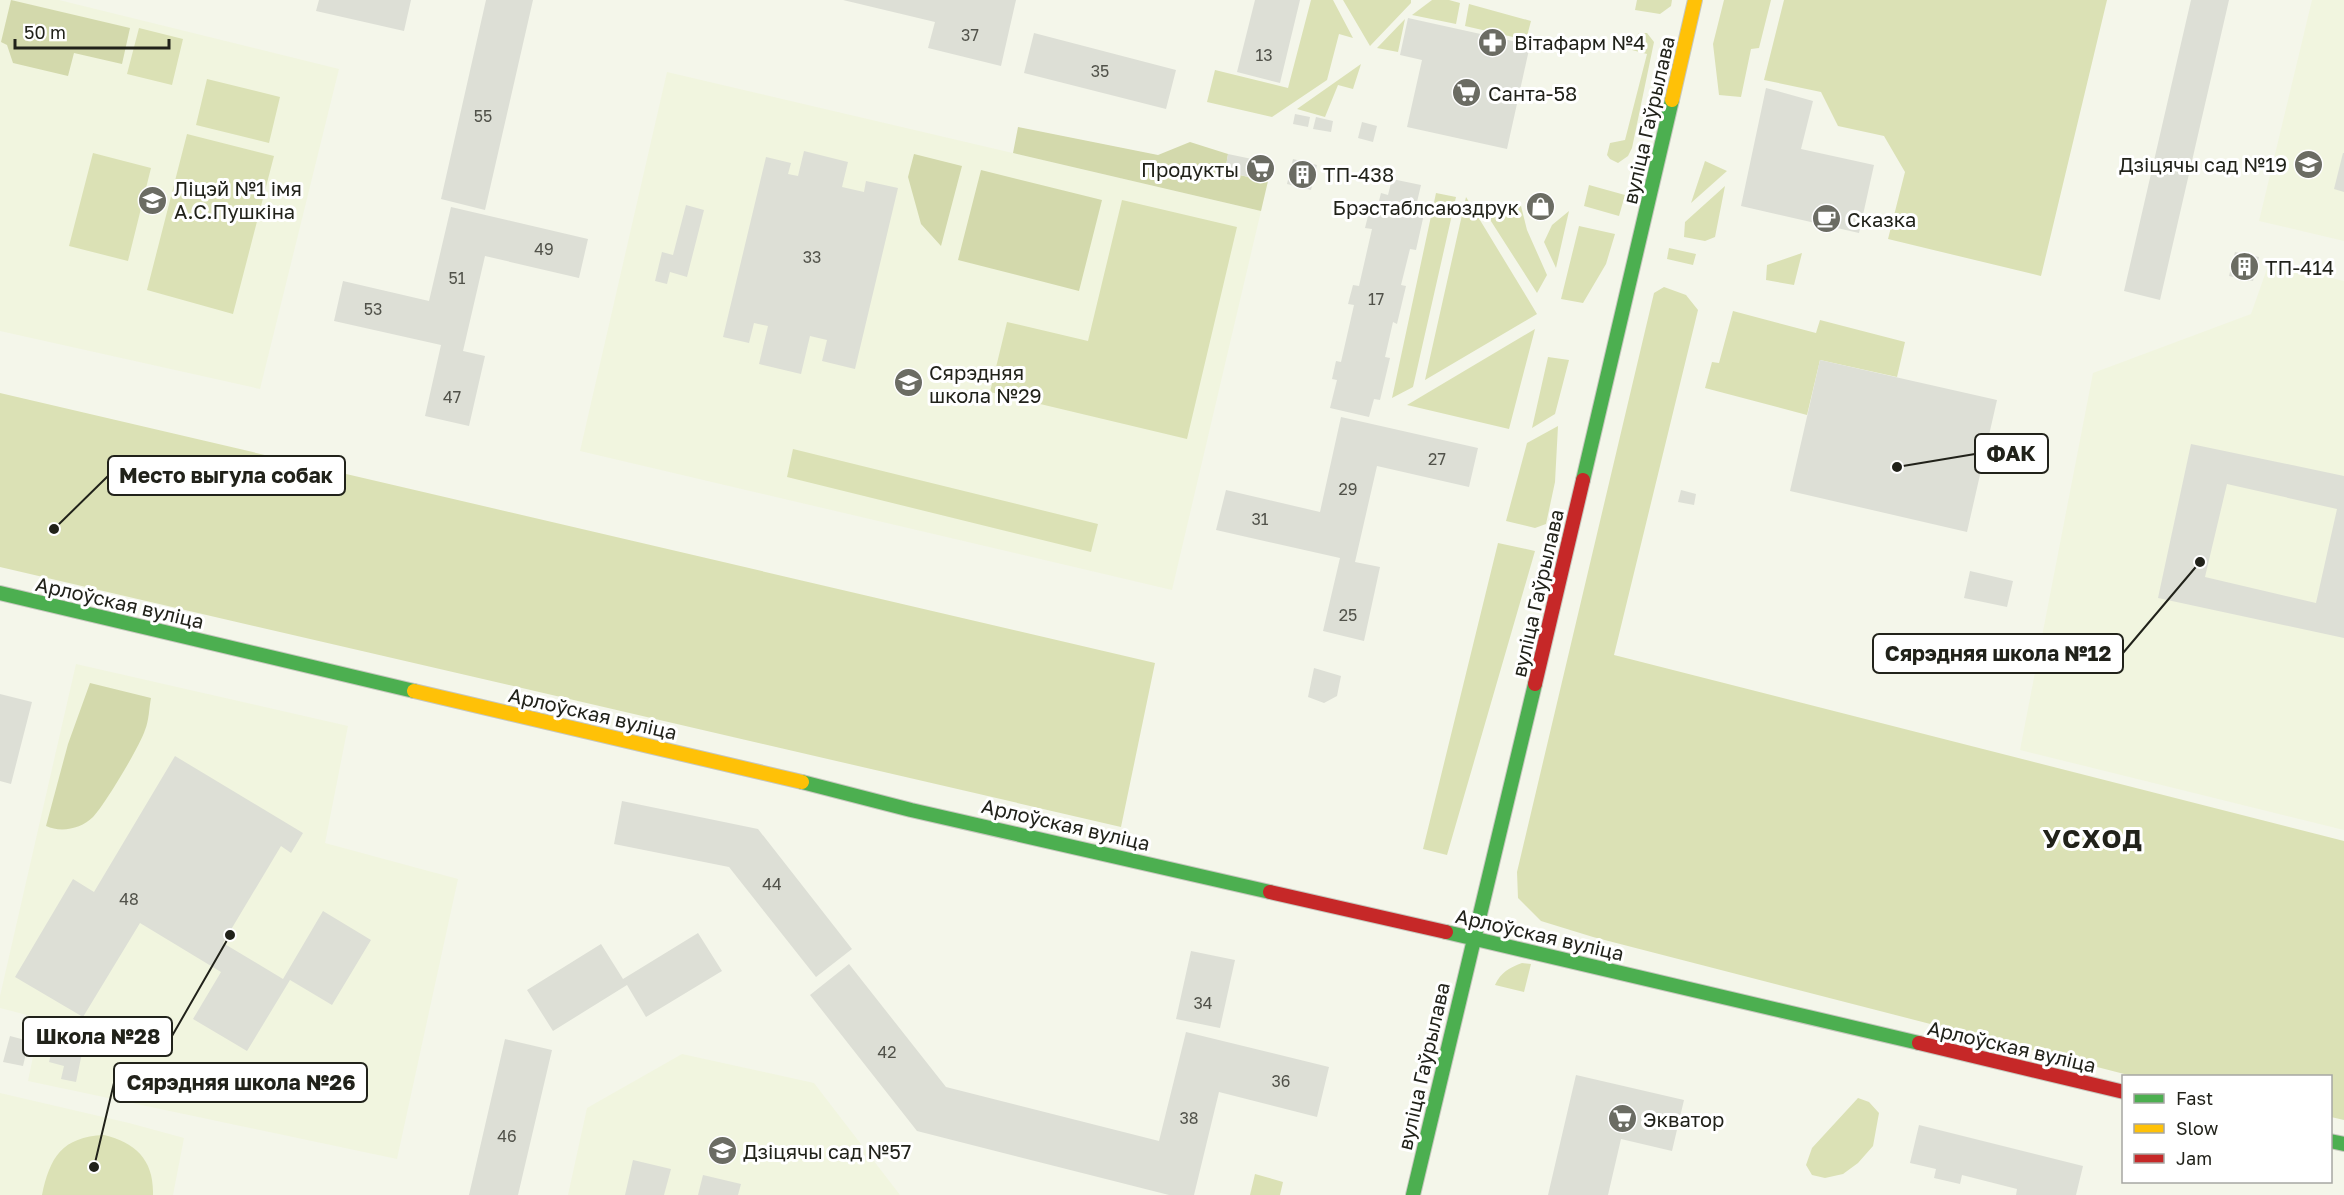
<svg xmlns="http://www.w3.org/2000/svg" width="2344" height="1195" viewBox="0 0 2344 1195" font-family="'Golos Text',sans-serif">
<style>
.built{fill:#f1f5df}
.green{fill:#dbe1b5}
.forest{fill:#d3d9ac}
.building{fill:#dddfd6;fill-rule:evenodd}
.lines{fill:none;stroke-linecap:round;stroke-linejoin:round}
.fast-casing{stroke:#c6c7be;stroke-width:16}
.slow-casing{stroke:#c6c7be;stroke-width:16}
.jam-casing{stroke:#c6c7be;stroke-width:16}
.fast{stroke:#4caf50;stroke-width:14}
.slow{stroke:#ffc107;stroke-width:14}
.jam{stroke:#c62828;stroke-width:14}
.labels{text-anchor:middle;dominant-baseline:central;stroke-width:6;stroke-linejoin:round;paint-order:stroke}
.number-label{font-size:16px;fill:#51524a}
.poi-label{font-size:20px;fill:#21221a;stroke:#fff;text-anchor:start}
.street-label{font-size:20px;fill:#21221a;stroke:#fff}
.district-label{font-size:26px;font-weight:bold;letter-spacing:1.5px;fill:#21221a;stroke:#fff}
.leader{fill:none;stroke:#21221a;stroke-width:2}
.callout-dot{fill:#21221a;stroke:#fff;stroke-width:2}
.callout{fill:#fff;stroke:#21221a;stroke-width:2}
.callout-label{font-size:21px;text-anchor:middle;font-weight:bold;fill:#21221a}
</style>
<rect width="100%" height="100%" fill="#f4f6ea"/>
<!-- built -->
<path class="built" d="M0,0H59L339,69L260,389L0,331Z
M2312,0H2344V241L2259,221Z
M667,72L1261,211L1172,590L580,451Z
M2269,263L2344,281V830L2020,750L2093,373L2251,314Z
M76,664L348,726L325,843L458,879L397,1159L28,1081L36,1042L27,1015L0,1008V996Z
M682,1054L814,1083L900,1195H568L587,1108Z
M0,1093L129,1123L184,1138L173,1195H0Z"/>
<!-- green -->
<path class="green" d="M1311,0H1333L1353,38L1339,34L1327,80L1272,117L1207,102L1215,70L1288,88Z
M1343,0H1411V3L1370,46Z
M1432,0H1449L1460,3L1456,24L1412,15Z
M1637,0H1672L1671,6L1660,14L1635,10Z
M1724,0H1771L1759,48L1751,49L1741,97L1719,95L1713,44Z
M1784,0H2107L2041,276L1888,239L1905,172L1884,136L1838,126L1821,92L1764,80Z
M1469,4L1531,21L1526,40L1465,26Z
M1405,19L1398,52L1377,48Z
M139,28L183,39L172,85L127,74Z
M1639,33H1647L1654,42L1632,148L1628,156L1618,163L1610,159L1607,155L1610,143L1625,140L1647,54L1632,50V42Z
M1361,64L1353,89L1338,85L1325,117L1297,109Z
M207,79L280,97L269,143L196,125Z
M187,134L274,156L233,314L147,290Z
M93,153L151,168L128,261L69,246Z
M1705,161L1727,171L1691,203Z
M1589,185L1625,195L1619,216L1584,206Z
M1725,186L1715,237L1705,241L1684,237L1685,222Z
M1436,193L1456,197L1413,387L1392,398Z
M1466,197L1537,314L1425,380Z
M1122,200L1237,227L1187,439L990,392L1007,322L1088,341Z
M1480,204L1521,206L1527,230L1547,275L1537,293Z
M1569,211L1556,268L1544,242L1552,225Z
M1579,226L1615,234L1606,264L1583,303L1561,299Z
M1669,248L1696,254L1693,265L1667,259Z
M1802,253L1794,285L1766,280L1767,265Z
M1664,287L1686,295L1698,310L1614,655L2344,841V1120L2331,1117L2330,1076H2132L1593,937L1541,921L1518,898L1517,872L1654,293Z
M1733,311L1816,333L1820,320L1905,342L1897,377L1820,360L1807,415L1705,388L1712,362L1719,363Z
M1535,329L1509,429L1407,405Z
M1548,357L1569,360L1555,414L1532,428Z
M0,393L1155,663L1121,827L0,567Z
M1558,426L1555,482L1546,524L1535,528L1506,521L1527,443Z
M793,449L1098,524L1091,552L787,477Z
M1498,543L1535,551L1447,855L1423,849Z
M1522,963L1531,964L1524,992L1495,985C1501,972 1509,968 1522,963Z
M1858,1098L1869,1102L1879,1113L1873,1146L1858,1163L1843,1174L1825,1178L1812,1175L1806,1165L1812,1148Z
M104,1135C136,1143 154,1160 153,1195H42C50,1157 62,1137 104,1135Z
M1255,1174L1283,1182L1280,1195H1250Z"/>
<!-- forest -->
<path class="forest" d="M11,0L130,28L122,64L74,53L68,76L13,63L7,45L1,42Z
M1018,127L1158,155L1190,142L1228,154L1225,172L1268,181L1261,211L1013,153Z
M914,154L962,166L941,246L921,224L908,177Z
M981,170L1102,200L1079,291L958,260Z
M90,683L151,698C149,708 149,721 145,730C140,746 104,806 93,817C81,829 61,833 46,826L68,744Z"/>
<!-- building -->
<path class="building" d="M319,0H411L404,31L316,11Z
M486,0H533L485,210L441,199Z
M843,0H1016L1001,66L928,48L935,22Z
M1255,0H1300L1280,83L1237,72Z
M2191,0H2229L2160,300L2124,291Z
M1408,18L1530,45L1507,149L1407,127L1422,60L1400,55Z
M1034,33L1176,70L1166,109L1024,73Z
M1766,88L1813,101L1801,149L1874,165L1859,233L1741,206Z
M1295,114L1310,117L1308,127L1293,124Z
M1316,117L1333,121L1331,132L1313,129Z
M1362,122L1377,126L1373,142L1358,138Z
M804,151L848,162L842,187L864,192L866,181L898,188L855,369L822,361L827,340L810,336L801,374L759,364L768,326L754,323L749,343L723,337L766,157L791,163L788,174L798,176Z
M2343,153H2344V192L2334,189Z
M1228,154L1271,163L1268,181L1225,172Z
M1293,159L1317,165L1311,190L1287,184Z
M1392,179L1421,185L1417,202L1422,203L1420,213L1424,214L1416,250L1410,249L1401,285L1406,286L1397,324L1393,322L1385,357L1390,358L1380,400L1374,399L1369,417L1330,408L1337,380L1332,379L1336,361L1341,362L1354,305L1348,304L1353,285L1359,286L1372,229L1365,228L1369,212L1376,213L1381,193L1388,195Z
M1532,199L1545,203L1548,211L1546,218L1533,214Z
M686,205L704,210L687,277L670,272L667,284L655,281L662,252L673,255Z
M451,207L588,239L579,278L485,256L463,351L485,356L469,426L425,416L441,345L334,321L343,281L429,301Z
M2235,252L2259,257L2253,281L2229,276Z
M1820,360L1997,400L1967,532L1790,491Z
M1341,417L1478,448L1469,487L1377,466L1355,562L1380,567L1364,641L1323,631L1340,558L1216,530L1226,490L1320,512Z
M2191,444L2344,476V638L2158,598ZM2227,484L2337,509L2316,603L2205,577Z
M1681,490L1696,494L1694,505L1678,502Z
M1970,571L2013,581L2007,607L1964,598Z
M1314,668L1341,676L1337,696L1324,703L1308,697Z
M0,694L32,702L11,784L0,781Z
M175,756L303,833L291,853L281,846L223,943L283,979L323,911L371,940L332,1005L290,980L247,1051L193,1019L221,972L140,923L83,1017L15,977L73,879L94,892Z
M622,801L758,829L852,949L816,977L729,867L614,844Z
M698,933L722,971L646,1017L627,985L553,1031L527,990L601,944L623,979Z
M1191,951L1235,960L1220,1028L1176,1019Z
M849,964L946,1087L1159,1141L1186,1032L1329,1067L1317,1117L1219,1092L1194,1195H1169L917,1131L810,995Z
M10,1036L29,1041L23,1066L3,1062Z
M505,1039L552,1050L518,1195H469Z
M53,1046L82,1053L76,1082L61,1079L64,1066L49,1062Z
M1576,1075L1684,1100L1672,1151L1621,1139L1608,1195H1548Z
M1919,1125L2083,1166L2076,1195H2016L2017,1189L1962,1175L1960,1184L1934,1178L1936,1169L1910,1163Z
M633,1160L671,1169L664,1195H625Z
M703,1175L741,1184L738,1195H698Z"/>
<g class="lines">
<defs>
<path id="fast" d="M1583,480L1672,100
M0,593L414,691
M802,782L911,810L1270,892
M1446,932L1919,1043
M2330,1141L2344,1144
M1413,1195L1535,684"/>
<path id="slow" d="M1672,100L1695,0
M414,691L802,782"/>
<path id="jam" d="M1535,684L1583,480
M1270,892L1446,932
M1919,1043L2124,1092"/>
</defs>
<!-- fast casing -->
<use href="#fast" class="fast-casing"/>
<!-- slow casing -->
<use href="#slow" class="slow-casing"/>
<!-- jam casing -->
<use href="#jam" class="jam-casing"/>
<!-- fast -->
<use href="#fast" class="fast"/>
<!-- slow -->
<use href="#slow" class="slow"/>
<!-- jam -->
<use href="#jam" class="jam"/>
</g>
<!-- icons -->
<defs>
<symbol id="pharmacy-disc" viewBox="-11 -11 22 22"><circle r="9.5" fill="#6b6c63" stroke="#fff"/><path d="M-2-6h4v4h4v4h-4v4h-4v-4h-4v-4h4Z" fill="#fff"/></symbol>
<symbol id="supermarket-disc" viewBox="-11 -11 22 22"><circle r="9.5" fill="#6b6c63" stroke="#fff"/><path d="M-6-5.5h2.5l.6 2H6L4.5 2H-2.5L-4.4-4H-6ZM-1.5 3.2a1.3 1.3 0 1 0 .1 0ZM3 3.2a1.3 1.3 0 1 0 .1 0Z" fill="#fff"/></symbol>
<symbol id="school-disc" viewBox="-11 -11 22 22"><circle r="9.5" fill="#6b6c63" stroke="#fff"/><path d="M0-5L7-2L0 1L-7-2ZM-4 1L0 2.5L4 1V4Q0 6-4 4Z" fill="#fff"/></symbol>
<symbol id="building-disc" viewBox="-11 -11 22 22"><circle r="9.5" fill="#6b6c63" stroke="#fff"/><path d="M-4-6H4V6H1V3H-1V6H-4ZM-2.5-4.3h1.7v1.8h-1.7ZM.8-4.3h1.7v1.8H.8ZM-2.5-1h1.7V.8h-1.7ZM.8-1h1.7V.8H.8Z" fill="#fff"/></symbol>
<symbol id="shop-disc" viewBox="-11 -11 22 22"><circle r="9.5" fill="#6b6c63" stroke="#fff"/><path d="M-5-2.5h2.3a2.7 3.5 0 0 1 5.4 0H5L5.5 6h-11ZM-1.5-2.5h3a1.5 2.3 0 0 0-3 0Z" fill="#fff"/></symbol>
<symbol id="cafe-disc" viewBox="-11 -11 22 22"><circle r="9.5" fill="#6b6c63" stroke="#fff"/><path d="M-5.5-4.5H6V0H3Q3 3.5 0 3.5H-2.5Q-5.5 3.5-5.5 0ZM3-3.2v2h1.7v-2ZM-6 4.5H4V6H-6Z" fill="#fff"/></symbol>
</defs>
<g fill-rule="evenodd">
<use href="#pharmacy-disc" x="1476" y="26" width="33" height="33"/>
<use href="#supermarket-disc" x="1450" y="76" width="33" height="33"/>
<use href="#school-disc" x="2292" y="148" width="33" height="33"/>
<use href="#supermarket-disc" x="1244" y="152" width="33" height="33"/>
<use href="#building-disc" x="1286" y="158" width="33" height="33"/>
<use href="#school-disc" x="136" y="184" width="33" height="33"/>
<use href="#shop-disc" x="1524" y="190" width="33" height="33"/>
<use href="#cafe-disc" x="1810" y="202" width="33" height="33"/>
<use href="#building-disc" x="2228" y="250" width="33" height="33"/>
<use href="#school-disc" x="892" y="366" width="33" height="33"/>
<use href="#supermarket-disc" x="1606" y="1102" width="33" height="33"/>
<use href="#school-disc" x="706" y="1134" width="33" height="33"/>
</g>
<g class="labels">
<!-- number labels -->
<g class="number-label">
<text x="970" y="35">37</text>
<text x="1264" y="55">13</text>
<text x="1100" y="71">35</text>
<text x="483" y="116">55</text>
<text x="544" y="249">49</text>
<text x="812" y="257">33</text>
<text x="457" y="278">51</text>
<text x="1376" y="299">17</text>
<text x="373" y="309">53</text>
<text x="452" y="397">47</text>
<text x="1437" y="459">27</text>
<text x="1348" y="489">29</text>
<text x="1260" y="519">31</text>
<text x="1348" y="615">25</text>
<text x="772" y="884">44</text>
<text x="129" y="899">48</text>
<text x="1203" y="1003">34</text>
<text x="887" y="1052">42</text>
<text x="1281" y="1081">36</text>
<text x="1189" y="1118">38</text>
<text x="507" y="1136">46</text>
</g>
<!-- poi labels -->
<g class="poi-label">
<text x="1514" y="42">Вітафарм №4</text>
<text x="1488" y="93">Санта-58</text>
<text x="2287" y="164" text-anchor="end">Дзіцячы сад №19</text>
<text x="1239" y="169" text-anchor="end">Продукты</text>
<text x="1323" y="174">ТП-438</text>
<text x="174" y="188">Ліцэй №1 імя<tspan x="174" dy="23">А.С.Пушкіна</tspan></text>
<text x="1519" y="207" text-anchor="end">Брэстаблсаюздрук</text>
<text x="1847" y="219">Сказка</text>
<text x="2265" y="267">ТП-414</text>
<text x="929" y="372">Сярэдняя<tspan x="929" dy="23">школа №29</tspan></text>
<text x="1643" y="1119">Экватор</text>
<text x="743" y="1151">Дзіцячы сад №57</text>
</g>
<!-- street labels -->
<g class="street-label">
<text transform="translate(1648 120) rotate(-77)">вуліца Гаўрылава</text>
<text transform="translate(1537 593) rotate(-77)">вуліца Гаўрылава</text>
<text transform="translate(120 602) rotate(13)">Арлоўская вуліца</text>
<text transform="translate(593 713) rotate(13)">Арлоўская вуліца</text>
<text transform="translate(1066 824) rotate(13)">Арлоўская вуліца</text>
<text transform="translate(1540 934) rotate(13)">Арлоўская вуліца</text>
<text transform="translate(2012 1046) rotate(13)">Арлоўская вуліца</text>
<text transform="translate(1423 1066) rotate(-77)">вуліца Гаўрылава</text>
</g>
<!-- district labels -->
<g class="district-label">
<text x="2093" y="838">УСХОД</text>
</g>
</g>
<!-- callouts -->
<path class="leader" d="M1897 467L1975 454M54 529L108 476M2200 562L2123 653M230 935L172 1036M94 1167L114 1083"/>
<g class="callout-dot">
<circle cx="1897" cy="467" r="6"/>
<circle cx="54" cy="529" r="6"/>
<circle cx="2200" cy="562" r="6"/>
<circle cx="230" cy="935" r="6"/>
<circle cx="94" cy="1167" r="6"/>
</g>
<g class="callout">
<rect x="1975" y="434" width="73" height="39" rx="6"/>
<rect x="108" y="456" width="237" height="39" rx="6"/>
<rect x="1873" y="634" width="250" height="39" rx="6"/>
<rect x="23" y="1017" width="149" height="39" rx="6"/>
<rect x="114" y="1063" width="253" height="39" rx="6"/>
</g>
<g class="callout-label">
<text x="2011" y="461">ФАК</text>
<text x="226" y="483">Место выгула собак</text>
<text x="1998" y="661">Сярэдняя школа №12</text>
<text x="98" y="1044">Школа №28</text>
<text x="241" y="1090">Сярэдняя школа №26</text>
</g>
<!-- legend -->
<rect x="2122" y="1075" width="210" height="108" fill="#ffffff" stroke="#a6a7a3" stroke-width="1.5"/>
<rect x="2134" y="1094" width="30" height="9" fill="#4caf50" stroke="#a6a7a3" stroke-width="1.5"/>
<text x="2176" y="1105" font-size="18" fill="#21221a">Fast</text>
<rect x="2134" y="1124" width="30" height="9" fill="#ffc107" stroke="#a6a7a3" stroke-width="1.5"/>
<text x="2176" y="1135" font-size="18" fill="#21221a">Slow</text>
<rect x="2134" y="1154" width="30" height="9" fill="#c62828" stroke="#a6a7a3" stroke-width="1.5"/>
<text x="2176" y="1165" font-size="18" fill="#21221a">Jam</text>
<!-- scale -->
<path d="M15 39v9h154v-9" fill="none" stroke="#21221a" stroke-width="3"/>
<text x="24" y="39" font-size="18" fill="#21221a" stroke="#ffffff" stroke-width="4.5" paint-order="stroke">50 m</text>
</svg>
